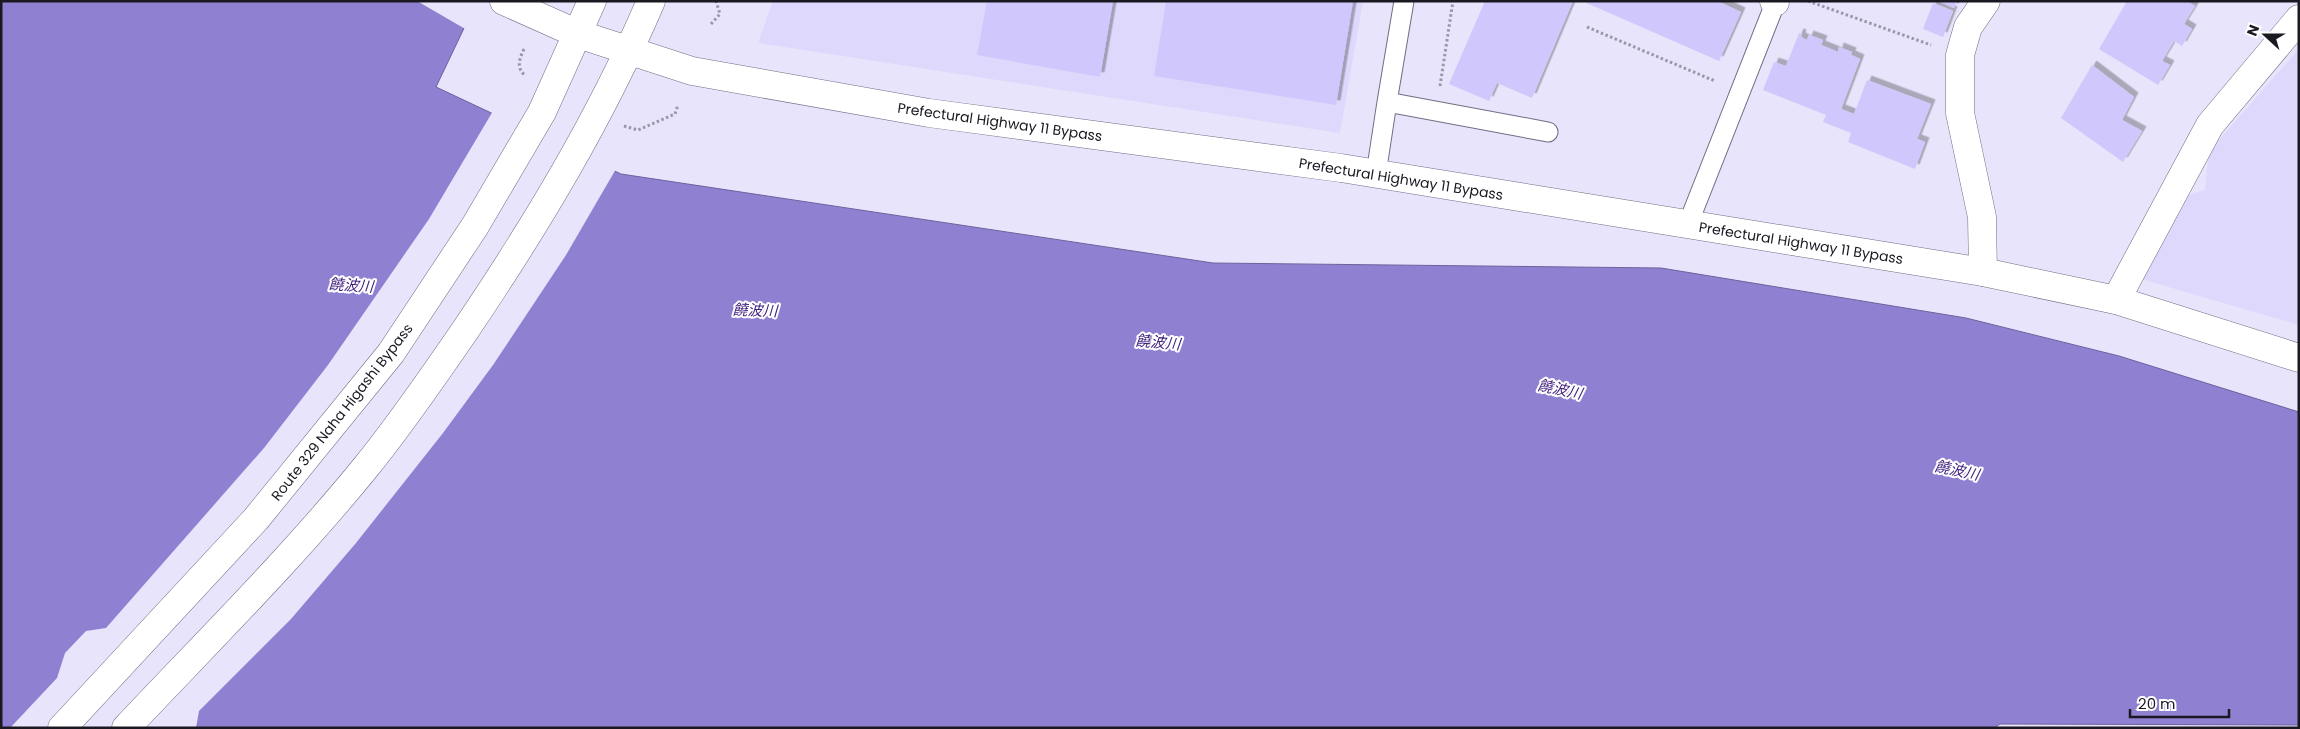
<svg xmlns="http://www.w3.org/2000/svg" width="2300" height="729" viewBox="0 0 2300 729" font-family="Poppins,'Noto Sans JP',sans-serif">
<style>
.built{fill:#ded9fc}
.water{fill:#9080d1;stroke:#6d619c}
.pier{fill:#e7e4fb}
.building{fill:#d0c8fc;filter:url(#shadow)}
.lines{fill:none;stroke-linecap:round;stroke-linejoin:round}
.lane-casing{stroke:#706c84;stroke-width:21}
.street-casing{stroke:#706c84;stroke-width:29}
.secondary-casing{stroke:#706c84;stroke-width:29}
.highway-casing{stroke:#706c84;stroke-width:29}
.path{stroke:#9997a9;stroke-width:3;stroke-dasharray:2.5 2.5;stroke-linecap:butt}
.lane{stroke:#fff;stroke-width:19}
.street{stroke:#fff;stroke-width:28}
.secondary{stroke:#fff;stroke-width:28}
.highway{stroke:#fff;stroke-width:28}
.labels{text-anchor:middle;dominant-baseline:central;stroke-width:4;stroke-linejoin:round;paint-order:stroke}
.street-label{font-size:14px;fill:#1a1922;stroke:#fff}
.water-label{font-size:15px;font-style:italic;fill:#3f1f7e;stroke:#fff}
</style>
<defs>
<filter id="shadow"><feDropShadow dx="4.5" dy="-4.5" stdDeviation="0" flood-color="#0004"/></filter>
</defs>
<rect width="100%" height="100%" fill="#e7e4fb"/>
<!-- built -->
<path class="built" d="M773,1H1363L1340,133L758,43Z
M2299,49V325L2141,279L2189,195L2205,190L2209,151Z"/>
<!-- water -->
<path class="water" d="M1,1H477L436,87L621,174L1213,263L1661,268L1966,318L2119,356L2299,412V725L2000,724L1994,728H1Z"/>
<!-- pier -->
<path class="pier" d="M417,1H480L467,30Z
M493,111L616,169L566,255L493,365L443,433L356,543L291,619L199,711L196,728H10L57,678L65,653L86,631L106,628L264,448L328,365L429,219Z"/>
<!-- building -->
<path class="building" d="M987,1H1113L1100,77L977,55Z
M1166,1H1353L1336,105L1154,76Z
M1485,1H1573L1532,98L1497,83L1489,101L1449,84Z
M1582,1H1717L1741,12L1719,61Z
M1938,1H1957L1954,8Z
M2127,1H2186L2195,6L2184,24L2192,29L2182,46L2174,41L2162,61L2170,65L2158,85L2099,49Z
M1933,3L1953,11L1943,37L1923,29Z
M1799,33L1802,34L1801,37L1807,40L1809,35L1823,40L1821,45L1838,52L1839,47L1852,52L1851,55L1860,59L1841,109L1854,114L1867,80L1931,104L1917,139L1925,142L1915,169L1848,142L1851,133L1823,122L1826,115L1763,90L1774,62L1786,66Z
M2092,65L2134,97L2122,120L2142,131L2123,162L2061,118Z"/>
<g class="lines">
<defs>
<path id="lane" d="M1404,1L1387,102L1548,132
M1376,174L1387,102
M1688,224L1776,1"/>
<path id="street" d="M1774,1L1775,2
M1983,272L1982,217L1960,113V55L1968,27L1986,1
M2116,300L2210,125L2299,19"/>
<path id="secondary" d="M504,1L578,34L692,71L929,113L1341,168L1983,272L2116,300L2299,358"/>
<path id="highway" d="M62,728L256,519L391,353L475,226L542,112L592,1
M126,728C207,642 291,559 365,468C401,424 432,378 464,332C535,227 601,118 651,1"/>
</defs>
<!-- lane casing -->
<use href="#lane" class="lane-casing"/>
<!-- street casing -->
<use href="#street" class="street-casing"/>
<!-- secondary casing -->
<use href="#secondary" class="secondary-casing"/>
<!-- highway casing -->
<use href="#highway" class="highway-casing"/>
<!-- path -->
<path class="path" d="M1808,1L1931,45
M711,24L720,14L716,1
M1587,27L1715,81
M524,49C519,59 516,69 526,76
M1440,86L1453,1
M624,126L638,130L675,114L678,105"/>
<!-- lane -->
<use href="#lane" class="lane"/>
<!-- street -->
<use href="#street" class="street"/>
<!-- secondary -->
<use href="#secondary" class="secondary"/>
<!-- highway -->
<use href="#highway" class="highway"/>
</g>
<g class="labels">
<!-- street labels -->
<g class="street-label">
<text transform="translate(1000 122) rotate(8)">Prefectural Highway 11 Bypass</text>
<text transform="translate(1401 179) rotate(9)">Prefectural Highway 11 Bypass</text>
<text transform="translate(1801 243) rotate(9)">Prefectural Highway 11 Bypass</text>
<text transform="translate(342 412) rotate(-52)">Route 329 Naha Higashi Bypass</text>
</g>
<!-- water labels -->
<g class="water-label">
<text transform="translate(351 285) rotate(4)">饒波川</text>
<text transform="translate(755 310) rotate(2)">饒波川</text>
<text transform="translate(1158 342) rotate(5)">饒波川</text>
<text transform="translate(1560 389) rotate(12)">饒波川</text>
<text transform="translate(1957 470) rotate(12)">饒波川</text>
</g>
</g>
<!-- border -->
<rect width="2300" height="729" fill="none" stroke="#1a1922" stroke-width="5"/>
<!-- north arrow -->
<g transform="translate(2265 35) rotate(291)" stroke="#ffffff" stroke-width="4" paint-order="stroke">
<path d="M0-4L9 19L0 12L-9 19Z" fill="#1a1922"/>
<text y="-8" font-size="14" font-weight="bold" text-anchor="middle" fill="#1a1922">N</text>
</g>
<!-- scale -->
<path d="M2130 709v8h99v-8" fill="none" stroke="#1a1922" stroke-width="2.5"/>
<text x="2138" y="709" font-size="15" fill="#1a1922" stroke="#ffffff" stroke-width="4" paint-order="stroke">20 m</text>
</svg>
